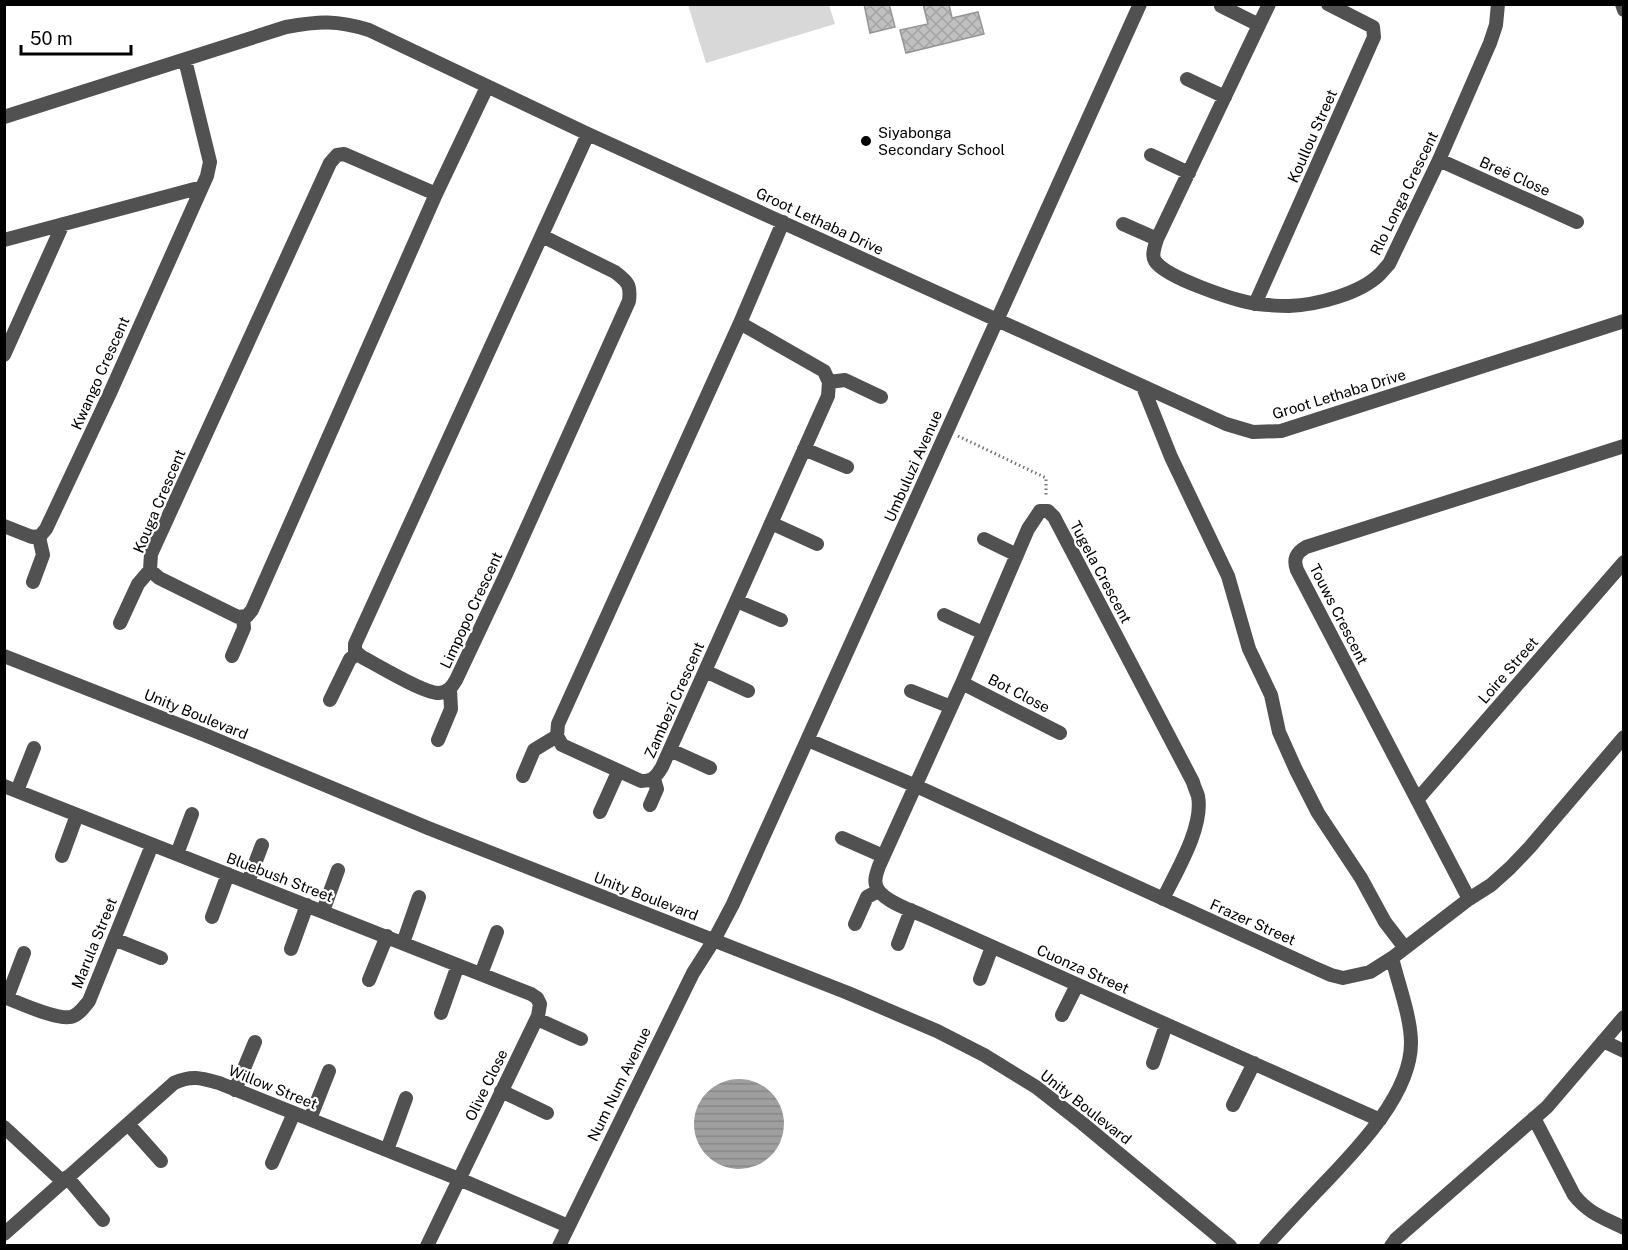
<svg xmlns="http://www.w3.org/2000/svg" width="1628" height="1250" viewBox="0 0 1628 1250" font-family="'Public Sans',sans-serif">
<style>
.garden{fill:#d8d8d8}
.water{fill:url(#water-rules)}
.building{fill:url(#building-cross-hatch);stroke:#959595;stroke-width:1.5}
.lines{fill:none;stroke-linecap:round;stroke-linejoin:round}
.path{stroke:#737373;stroke-width:3;stroke-dasharray:1.5 3;stroke-linecap:butt}
.minor{stroke:#515151;stroke-width:14}
.poi-dot{fill:#000;stroke:#fff;stroke-width:2}
.labels{text-anchor:middle;dominant-baseline:central;stroke-width:4.5;stroke-linejoin:round;paint-order:stroke}
.poi-label{font-size:15px;fill:#000;stroke:#fff;text-anchor:start}
.street-label{font-size:15px;fill:#000;stroke:#fff}
</style>
<defs>
<pattern id="water-rules" width="6" height="5" patternUnits="userSpaceOnUse" patternTransform="scale(1.5)"><rect width="6" height="5" fill="#9f9f9f"/><path d="M0 2.5h6" fill="none" stroke="#878787"/></pattern>
<pattern id="building-cross-hatch" width="8" height="8" patternUnits="userSpaceOnUse" patternTransform="scale(1.5)"><rect width="8" height="8" fill="#c0c0c0"/><path d="M0 0l8 8M0 8l8-8" fill="none" stroke="#a3a3a3"/></pattern>
</defs>
<rect width="100%" height="100%" fill="#fff"/>
<!-- garden -->
<path class="garden" d="M688,5H829L835,24L706,63Z"/>
<!-- water -->
<path class="water" d="M694 1124a45 45 0 1 1 90 0a45 45 0 1 1-90 0Z"/>
<!-- building -->
<path class="building" d="M864,4H889L895,27L870,33Z
M923,4H949L952,18L978,12L984,34L906,53L900,30L928,24Z"/>
<g class="lines">
<!-- path -->
<path class="path" d="M958,436L1046,478V497"/>
<!-- minor -->
<path class="minor" d="M1269,4L1157,239C1155,246 1151,255 1155,261C1166,278 1236,301 1257,304C1267,305 1279,306 1289,306C1316,305 1360,294 1380,274C1383,271 1386,267 1389,264L1439,160L1490,43L1496,25L1498,4
M1622,4L1624,10
M1221,6L1259,25
M1187,79L1225,97
M4,117L286,27C319,21 337,20 369,30L588,134L1226,424L1253,432L1281,431L1624,321
M1151,155L1189,173
M1439,160L1577,222
M436,194L344,154L337,155L330,163L151,554L150,570L159,578L238,617L247,616L252,610L436,194L487,87
M1123,224L1157,239
M542,236L615,272C628,282 631,285 629,301L506,574L456,680C452,687 448,692 439,693C425,694 377,665 362,657L355,651V644L588,134
M4,240L202,187
M1255,304L1374,37L1373,27L1328,4
M740,323L824,371L829,382L828,396L662,767C656,777 653,781 641,781L562,745L557,736L558,724L740,323L783,222
M4,355L63,224
M829,382L845,380L881,397
M1143,387L1171,457L1228,576L1249,649L1271,695L1279,732L1296,770L1318,813L1361,878L1385,922L1405,948
M804,449L847,467
M771,523L817,544
M4,526L32,537L40,536L46,529L110,393L207,176L210,162L185,60
M984,539L1017,555
M33,582L43,555L39,537
M737,601L781,620
M944,615L983,633
M120,623L138,584L150,570
M4,656L205,735L428,828L848,993L937,1031L984,1055L1036,1087L1082,1123L1230,1246
M232,656L244,628L243,617
M705,671L748,691
M962,683L1060,733
M911,691L951,707
M330,700L350,659L357,654
M438,740L451,709L450,689
M808,740L916,786L1315,968L1331,975L1343,978L1370,972L1392,958L1469,899L1491,885L1510,868L1530,847L1624,737
M670,750L710,768
M523,776L534,750L557,736
M4,786L531,994L537,998L540,1004L538,1016L427,1246
M17,791L34,748
M1417,800L1624,562
M650,805L657,789L654,779
M600,812L618,772
M842,838L883,856
M177,854L192,814
M62,856L77,815
M248,882L262,845
M1163,899C1176,872 1204,827 1198,796C1197,792 1194,787 1193,782L1054,517L1048,511H1040L1028,529L962,683L879,866C877,872 874,879 876,885C879,900 911,910 924,916L1380,1120
M1469,899L1297,570C1293,559 1296,553 1306,547L1624,446
M323,911L338,870
M212,917L228,874
M855,924L867,897L878,891
M114,939L161,958
M403,943L419,897
M898,944L911,910
M291,949L307,905
M481,974L497,932
M980,979L992,947
M369,980L387,936
M4,997C20,1003 56,1020 71,1017C79,1015 84,1007 89,1001L152,845
M7,998L24,953
M441,1013L458,965
M1062,1015L1077,985
M537,1019L581,1039
M1603,1041L1624,1051
M1153,1063L1166,1025
M235,1090L255,1042
M501,1091L547,1113
M1233,1105L1254,1063
M1534,1118L1574,1195C1588,1213 1604,1218 1624,1228
M310,1119L329,1071
M128,1124L161,1161
M4,1127L62,1181
M387,1150L406,1098
M272,1163L294,1113
M67,1177L103,1220
M4,1234L174,1083C192,1075 201,1078 219,1083L459,1179L568,1226
M559,1246L693,973L714,940L733,904L1140,4
M1266,1246C1283,1227 1300,1209 1317,1191C1351,1155 1411,1097 1411,1043C1411,1017 1398,983 1392,958
M1391,1246L1396,1239L1547,1107L1624,1017"/>
</g>
<!-- markers -->
<circle class="poi-dot" cx="866" cy="141" r="6"/>
<g class="labels">
<!-- poi labels -->
<g class="poi-label">
<text x="878" y="132">Siyabonga<tspan x="878" dy="17">Secondary School</tspan></text>
</g>
<!-- street labels -->
<g class="street-label">
<text transform="translate(1312 136) rotate(-66)">Koullou Street</text>
<text transform="translate(1515 176) rotate(24)">Breë Close</text>
<text transform="translate(1404 193) rotate(-64)">Rlo Longa Crescent</text>
<text transform="translate(820 221) rotate(25)">Groot Lethaba Drive</text>
<text transform="translate(100 373) rotate(-66)">Kwango Crescent</text>
<text transform="translate(1339 394) rotate(-17)">Groot Lethaba Drive</text>
<text transform="translate(913 466) rotate(-66)">Umbuluzi Avenue</text>
<text transform="translate(159 501) rotate(-67)">Kouga Crescent</text>
<text transform="translate(1101 572) rotate(62)">Tugela Crescent</text>
<text transform="translate(471 610) rotate(-65)">Limpopo Crescent</text>
<text transform="translate(1339 614) rotate(63)">Touws Crescent</text>
<text transform="translate(1508 670) rotate(-49)">Loire Street</text>
<text transform="translate(1019 693) rotate(27)">Bot Close</text>
<text transform="translate(674 700) rotate(-66)">Zambezi Crescent</text>
<text transform="translate(196 714) rotate(22)">Unity Boulevard</text>
<text transform="translate(280 877) rotate(21)">Bluebush Street</text>
<text transform="translate(646 896) rotate(21)">Unity Boulevard</text>
<text transform="translate(1253 922) rotate(24)">Frazer Street</text>
<text transform="translate(94 943) rotate(-68)">Marula Street</text>
<text transform="translate(1083 969) rotate(24)">Cuonza Street</text>
<text transform="translate(619 1084) rotate(-64)">Num Num Avenue</text>
<text transform="translate(486 1085) rotate(-64)">Olive Close</text>
<text transform="translate(273 1087) rotate(22)">Willow Street</text>
<text transform="translate(1086 1107) rotate(38)">Unity Boulevard</text>
</g>
</g>
<!-- border -->
<rect width="1628" height="1250" fill="none" stroke="#000000" stroke-width="12"/>
<!-- scale -->
<path d="M21 45v9h110v-9" fill="none" stroke="#000000" stroke-width="3"/>
<text x="30" y="45" font-size="18" fill="#000000" stroke="#ffffff" stroke-width="4.5" paint-order="stroke">50 m</text>
</svg>
